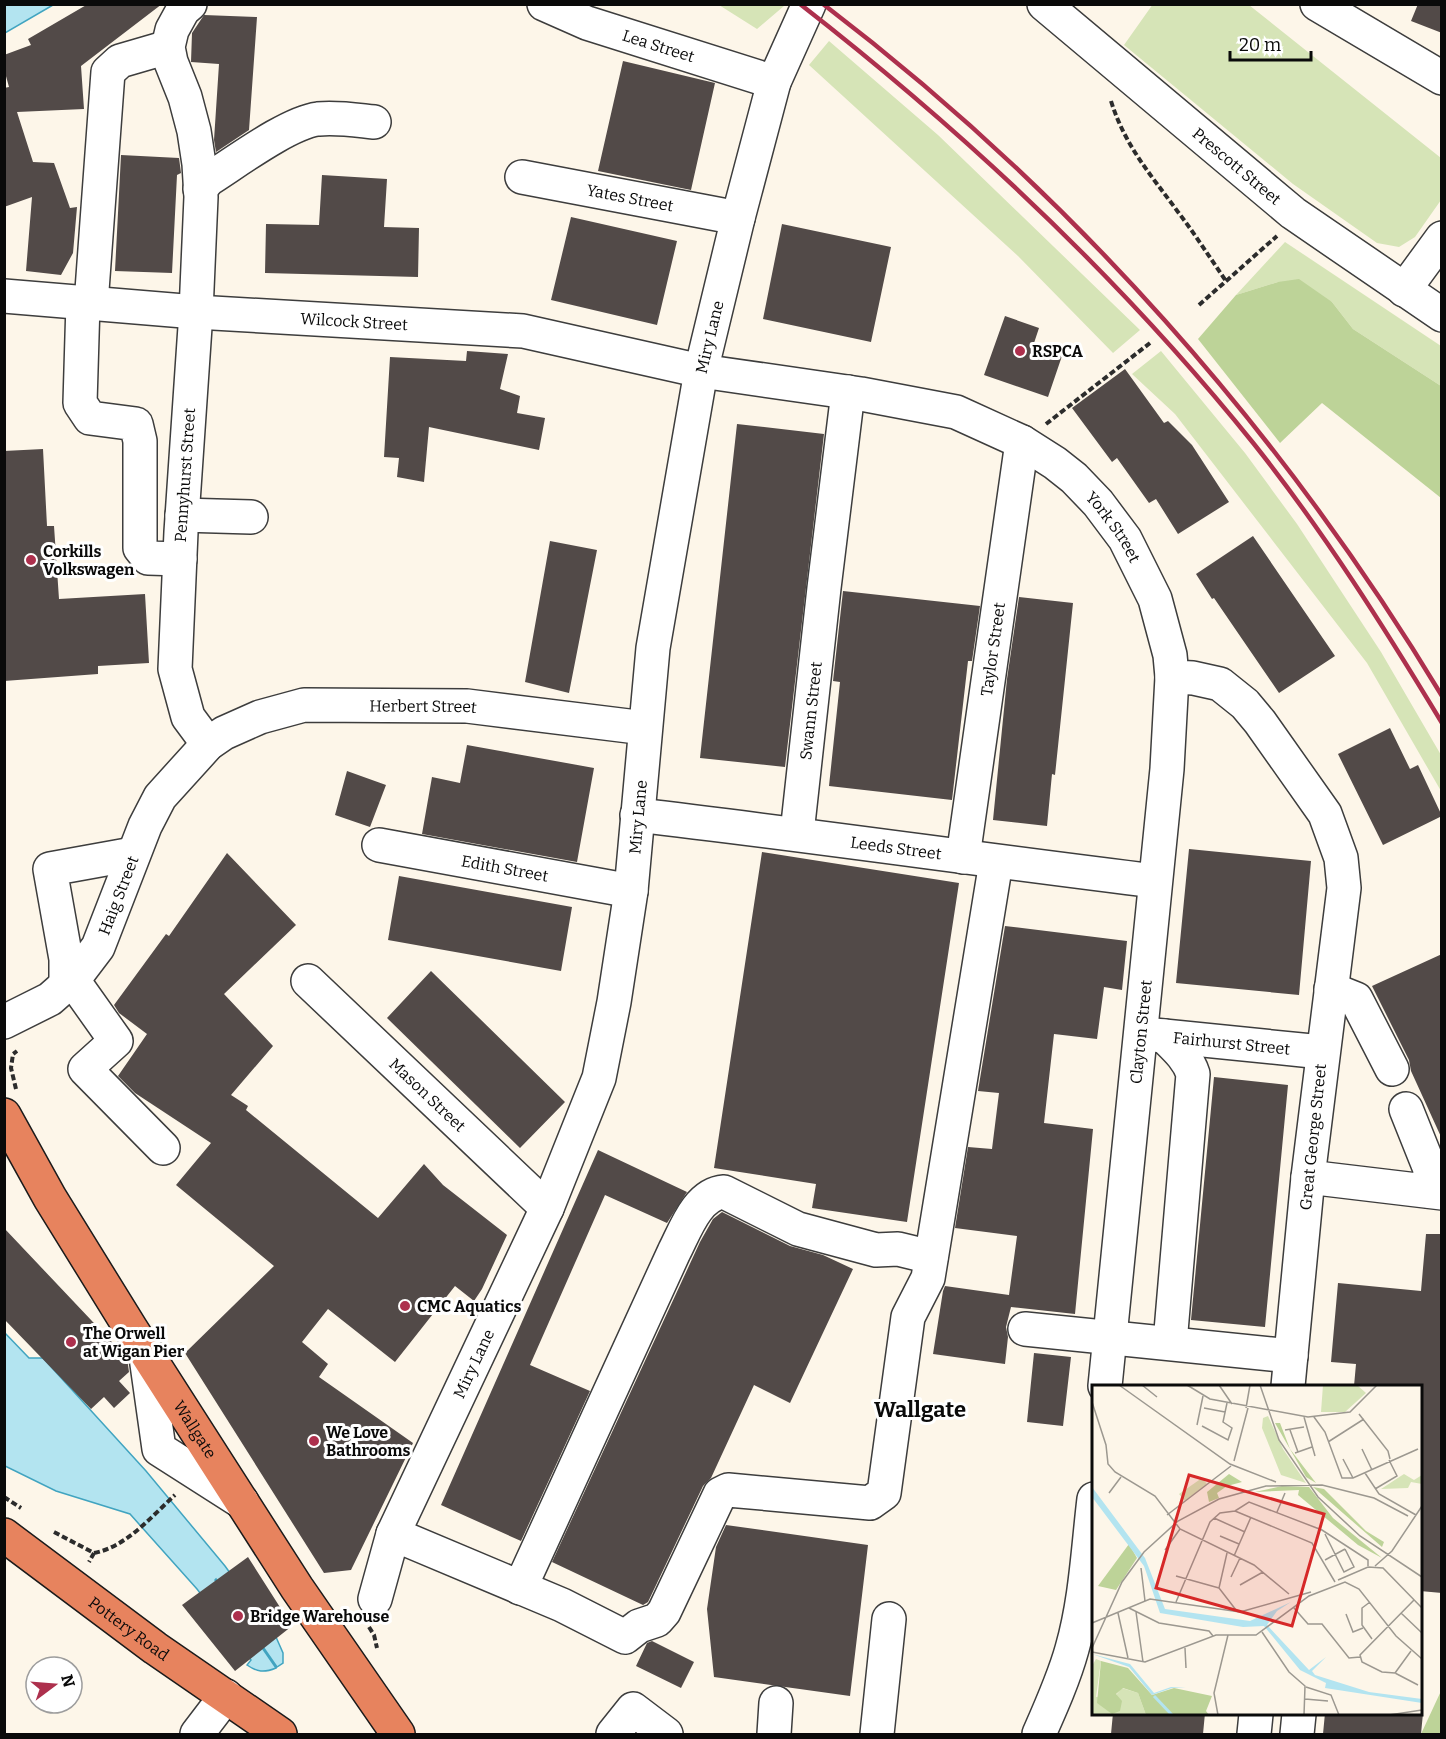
<svg xmlns="http://www.w3.org/2000/svg" width="1446" height="1739" viewBox="0 0 1446 1739" font-family="Bitter,serif">
<style>
.green{fill:#d6e4b7}
.forest{fill:#bdd398}
.water{fill:#b3e4f0;stroke:#41a4c0;stroke-width:1.5}
.building{fill:#524a48}
.lines{fill:none;stroke-linecap:round;stroke-linejoin:round}
.minor-casing{stroke:#3d3d3d;stroke-width:36}
.highway-casing{stroke:#1b1b1b;stroke-width:36}
.path{stroke:#2c2c2c;stroke-width:4;stroke-dasharray:6 3;stroke-linecap:butt}
.minor{stroke:#fff;stroke-width:33}
.highway{stroke:#e7835e;stroke-width:33}
.rail{stroke:#ad304d;stroke-width:4.5}
.poi-dot{fill:#ad304d;stroke:#fff;stroke-width:2}
.labels{text-anchor:middle;dominant-baseline:central;stroke-width:6;stroke-linejoin:round;paint-order:stroke}
.street-label{font-size:16px;fill:#0a0a0a;stroke:#fff}
.poi-label{font-size:16px;font-weight:bold;fill:#0a0a0a;stroke:#fff;text-anchor:start}
.district-label{font-size:22px;font-weight:bold;fill:#0a0a0a;stroke:#fff}
.inset-river{fill:none;stroke:#b3e4f0;stroke-width:3}
.inset-road{fill:none;stroke:#9c9890;stroke-width:1.5}
.view{fill:#d62828;fill-opacity:0.15;stroke:#d62828;stroke-width:3}
.inset-edge{fill:none;stroke:#0a0a0a;stroke-width:3}
</style>
<rect width="100%" height="100%" fill="#fdf6e9"/>
<!-- green -->
<path class="green" d="M781,4L784,6L757,29L719,5Z
M1153,4L1249,5L1441,158V200L1415,237L1399,247L1377,243L1293,184L1124,45Z
M829,41L938,135L1140,330L1113,353L1018,256L809,65Z
M1285,242L1441,346V386L1353,329L1332,302L1278,282L1236,295Z
M1161,351L1245,453L1297,524L1381,652L1441,755V791L1367,663L1175,414L1132,374Z"/>
<!-- forest -->
<path class="forest" d="M1299,279L1332,302L1353,329L1441,386V498L1322,403L1280,443L1198,339L1236,295L1278,282Z
M1441,1691V1734H1421Z"/>
<!-- water -->
<path class="water" d="M5,4H53V5L5,33Z
M4,1332L29,1358H43L146,1471L225,1566L276,1637L283,1653V1663L277,1667L216,1579L215,1580L276,1668C264,1673 257,1672 247,1665L251,1660L197,1589L130,1514L56,1491L5,1466Z"/>
<!-- building -->
<path class="building" d="M88,4H162L81,66L84,109L17,112L33,162L54,163L70,208L77,207L73,253L61,275L26,271L32,197L4,207V88L9,87L4,69V55L31,45L28,39Z
M1418,4H1442V33L1411,21Z
M204,15L257,17L249,130L216,152L214,140L219,64L191,62L192,33Z
M623,61L715,83L691,190L598,171Z
M121,155L179,158L181,173L177,175L172,273L115,271Z
M322,175L387,179L384,227L419,228L418,277L265,273L266,224L319,225Z
M571,217L677,241L657,325L551,300Z
M782,224L891,247L871,342L763,319Z
M1005,316L1039,328L1033,346L1062,356L1048,397L984,375Z
M467,351L508,354L500,389L520,396L517,413L545,418L539,450L429,427L424,482L397,477L399,458L384,457L390,357L466,361Z
M1125,369L1164,423L1168,421L1192,445L1229,502L1178,534L1156,499L1149,503L1117,458L1112,462L1072,408Z
M737,424L824,434L785,767L700,758Z
M43,449L47,526H54L59,599L145,594L149,663L98,666V674L4,681V451Z
M1253,536L1335,656L1279,693L1214,598L1212,599L1196,574Z
M550,541L597,550L569,693L525,682Z
M843,591L980,606L972,661H968L952,800L829,786L840,682L833,681Z
M1019,597L1073,603L1055,775L1052,774L1047,826L993,820L1007,679Z
M1390,728L1410,769L1418,765L1442,816L1383,845L1338,754Z
M467,745L594,768L577,862L422,834L432,777L460,783Z
M347,771L386,785L370,827L335,815Z
M1189,849L1311,861L1299,995L1176,983Z
M762,852L959,883L907,1222L812,1208L816,1184L714,1168Z
M227,853L296,925L224,994L273,1046L231,1095L248,1106L246,1110L378,1218L424,1164L443,1185L507,1235L482,1289L474,1301L455,1286L395,1362L328,1309L302,1342L328,1364L319,1377L413,1443L351,1570L324,1573L185,1353L274,1266L176,1185L211,1143L135,1093L118,1076L147,1034L119,1013L114,1005L166,934L169,936Z
M399,876L572,907L561,971L388,940Z
M1005,926L1127,941L1122,990L1104,987L1097,1039L1054,1034L1044,1123L1093,1129L1075,1314L1011,1307L1006,1327L1008,1337L1005,1364L933,1354L943,1291L945,1286L1009,1295L1017,1236L955,1228L968,1147L992,1149L999,1093L978,1091Z
M1442,954V1139L1411,1071L1409,1060L1372,986Z
M431,971L565,1102L520,1148L387,1018Z
M1214,1077L1288,1085L1265,1327L1191,1320Z
M598,1150L687,1192L667,1223L605,1195L530,1365L590,1391L521,1541L441,1505Z
M722,1212L790,1246L823,1255L853,1269L790,1403L754,1385L711,1478L703,1486L648,1602L643,1605L552,1562L700,1242L713,1219Z
M4,1228L127,1358L129,1372L119,1381L130,1393L114,1408L104,1397L91,1409L4,1319Z
M1426,1234H1442V1593L1420,1591V1386H1354L1356,1364L1331,1362L1338,1283L1421,1291Z
M1034,1353L1071,1357L1063,1426L1027,1422Z
M726,1525L868,1545L850,1696L714,1677L707,1609L716,1547Z
M248,1557L292,1626L235,1671L182,1605Z
M652,1641L694,1662L681,1688L636,1666L647,1643Z
M1113,1713H1205L1203,1734H1111Z
M1325,1713H1423L1421,1734H1323Z"/>
<g class="lines">
<defs>
<g id="minor">
<path d="M190,4L183,10L172,30L168,47L171,62L185,97L194,131L199,164L201,197L196,312L181,532L175,669L188,717L208,744"/>
<path id="s1" d="M544,4L587,23L774,82"/>
<path id="s2" d="M1044,4L1293,213L1442,315"/>
<path d="M1317,4L1442,78"/>
<path id="s3" d="M522,177L738,218"/>
<path d="M200,189L209,179C236,162 288,123 318,119C337,117 355,120 374,122"/>
<path d="M1404,290L1442,238"/>
<path id="s4" d="M4,296L196,312L523,331L701,371L861,394L956,412L1022,442L1055,463L1074,478L1098,503L1125,539L1155,599L1170,655L1172,677L1193,678L1220,684L1245,704L1260,722L1325,814L1341,858L1344,888L1308,1177L1288,1386"/>
<path d="M83,303L80,403L90,418L136,424L140,441V548L148,558L180,559"/>
<path d="M91,304L108,72L120,61L168,47"/>
<path d="M182,515L251,517"/>
<path id="s5" d="M637,815C810,835 982,860 1155,881"/>
<path id="s6" d="M797,833L824,588L848,392"/>
<path id="s7" d="M379,845L631,891"/>
<path id="s8" d="M963,857L1022,442"/>
<path d="M72,979L116,1041L85,1069L163,1148"/>
<path id="s9" d="M308,981L547,1208"/>
<path d="M66,985V959L50,869L133,854"/>
<path d="M1331,989L1356,999L1392,1069"/>
<path id="s10" d="M4,1022L50,999L76,976L98,947L145,826L160,797L208,744L224,733L260,717L304,705L467,706L645,728"/>
<path id="s11" d="M1154,1035L1322,1052"/>
<path d="M1164,1036C1175,1047 1188,1058 1193,1074L1170,1343"/>
<path d="M1406,1109L1430,1169L1429,1191"/>
<path d="M1308,1177L1442,1193"/>
<path d="M1025,1329L1291,1356"/>
<path d="M145,1350L159,1449L242,1502"/>
<path id="s12" d="M1105,1386L1167,769L1172,677"/>
<path d="M393,1534L562,1605L625,1637L639,1626L657,1620L664,1612L720,1494L728,1490L870,1503L884,1493L908,1317L928,1278L996,862"/>
<path d="M520,1588L674,1252C685,1231 697,1194 724,1192L798,1229L876,1250L898,1249L931,1257"/>
<path id="s13" d="M375,1599L393,1534L547,1208L599,1078L614,1002L631,891L653,648L701,371L738,218L774,82L809,4"/>
<path d="M197,1734L226,1696"/>
<path d="M613,1734L633,1709L666,1734"/>
<path d="M774,1734L776,1703"/>
<path d="M877,1734L889,1619"/>
<path d="M1039,1734C1051,1707 1064,1678 1072,1649C1086,1600 1088,1549 1094,1499"/>
<path d="M1254,1734L1256,1714"/>
<path d="M1297,1734L1299,1714"/>
</g>
<g id="highway">
<path id="s14" d="M4,1115L50,1198L131,1329L297,1588L398,1734"/>
<path id="s15" d="M4,1535L155,1648L280,1734"/>
</g>
</defs>
<!-- minor casing -->
<use href="#minor" class="minor-casing"/>
<!-- highway casing -->
<use href="#highway" class="highway-casing"/>
<!-- path -->
<path class="path" d="M1111,101C1125,146 1151,175 1178,212C1195,234 1210,258 1226,281
M1199,305L1277,236
M1046,424L1150,343
M16,1089L11,1068L13,1054L17,1051
M4,1497L21,1508
M54,1532L94,1553L89,1562
M94,1553C126,1547 151,1517 175,1495
M369,1627L374,1635L377,1648"/>
<!-- minor -->
<use href="#minor" class="minor"/>
<!-- highway -->
<use href="#highway" class="highway"/>
<!-- rail -->
<path class="rail" d="M800,4C967,134 1122,280 1254,444C1324,532 1384,627 1442,723
M823,4C1071,193 1281,429 1442,696"/>
</g>
<!-- markers -->
<g class="poi-dot">
<circle cx="1020" cy="351" r="6"/>
<circle cx="31" cy="560" r="6"/>
<circle cx="405" cy="1306" r="6"/>
<circle cx="71" cy="1342" r="6"/>
<circle cx="314" cy="1441" r="6"/>
<circle cx="238" cy="1616" r="6"/>
</g>
<g class="labels">
<!-- street labels -->
<g class="street-label">
<text stroke="none"><textPath href="#s1" startOffset="122">Lea Street</textPath></text>
<text stroke="none"><textPath href="#s2" startOffset="252">Prescott Street</textPath></text>
<text stroke="none"><textPath href="#s3" startOffset="110">Yates Street</textPath></text>
<text stroke="none"><textPath href="#s4" startOffset="351">Wilcock Street</textPath></text>
<text stroke="none"><textPath href="#s13" startOffset="1318">Miry Lane</textPath></text>
<text transform="translate(185 475) rotate(-86)">Pennyhurst Street</text>
<text stroke="none"><textPath href="#s4" startOffset="1160">York Street</textPath></text>
<text stroke="none"><textPath href="#s8" startOffset="210">Taylor Street</textPath></text>
<text stroke="none"><textPath href="#s10" startOffset="580">Herbert Street</textPath></text>
<text stroke="none"><textPath href="#s6" startOffset="123">Swann Street</textPath></text>
<text stroke="none"><textPath href="#s13" startOffset="832">Miry Lane</textPath></text>
<text stroke="none"><textPath href="#s5" startOffset="261">Leeds Street</textPath></text>
<text stroke="none"><textPath href="#s7" startOffset="128">Edith Street</textPath></text>
<text stroke="none"><textPath href="#s10" startOffset="178">Haig Street</textPath></text>
<text stroke="none"><textPath href="#s12" startOffset="356">Clayton Street</textPath></text>
<text stroke="none"><textPath href="#s11" startOffset="78">Fairhurst Street</textPath></text>
<text stroke="none"><textPath href="#s9" startOffset="165">Mason Street</textPath></text>
<text transform="translate(1313 1137) rotate(-84)">Great George Street</text>
<text stroke="none"><textPath href="#s13" startOffset="256">Miry Lane</textPath></text>
<text stroke="none"><textPath href="#s14" startOffset="368">Wallgate</textPath></text>
<text stroke="none"><textPath href="#s15" startOffset="156">Pottery Road</textPath></text>
</g>
<!-- poi labels -->
<g class="poi-label">
<text x="1032" y="351">RSPCA</text>
<text x="43" y="551">Corkills<tspan x="43" dy="18">Volkswagen</tspan></text>
<text x="417" y="1306">CMC Aquatics</text>
<text x="83" y="1333">The Orwell<tspan x="83" dy="18">at Wigan Pier</tspan></text>
<text x="326" y="1432">We Love<tspan x="326" dy="18">Bathrooms</tspan></text>
<text x="250" y="1616">Bridge Warehouse</text>
</g>
<!-- district labels -->
<g class="district-label">
<text x="920" y="1409">Wallgate</text>
</g>
</g>
<!-- overview -->
<g transform="translate(1092 1385)">
<rect width="330" height="330" fill="#fdf6e9"/>
<path d="M231,0H265L274,8L253,27H229ZM176,31L191,64L214,98L189,90L170,43L171,33ZM312,89L322,95L330,90V99L319,97L316,103L289,104ZM110,93L115,99L93,116L87,109ZM4,274L9,276L4,312L24,310L30,303L46,308L54,330H0V281Z" fill="#d6e4b7"/>
<path d="M183,38H188L198,64L224,98L214,92ZM137,89L150,97L135,101L125,108L127,113L117,117L115,107ZM190,101L217,102L241,133L290,173L266,160L206,110L207,105L163,107ZM221,102L232,104L274,146L292,157L290,162ZM37,159L45,173L24,205L6,201ZM9,276L36,283L60,310L82,303L120,311L114,326L117,330H54L46,308L31,303L24,309L30,316L28,326L20,329L5,318Z" fill="#bdd398"/>
<path d="M0,102L53,173L73,224L158,236L199,217L185,226L175,240L217,285L234,272L220,286L223,290L277,307L330,314V318L233,303L234,298L208,285L172,241L151,242L68,228L52,181L0,112ZM0,269L38,279L62,308L79,302L94,303H80L60,310L37,282Z" fill="#b3e4f0"/>
<path class="inset-river" d="M62,311L80,330"/>
<path class="inset-road" d="M27,0L138,79L184,97M50,0L65,12M95,0L118,14L216,32L258,27L285,0M127,0L140,19M168,0L187,55L226,112L268,151L330,192M0,17L14,60L16,79L23,87L63,111L88,144L162,180L197,209M112,23L133,27M154,23L158,0M267,29L296,66L298,74M212,32L223,71M222,32L233,47L250,93H261L326,64M105,40L111,11M110,41L136,55L140,43L131,37L135,18M193,45L212,42M198,45L206,67M236,57L272,34M270,64L280,85M203,68L220,62M251,74L261,93M142,76L156,23M273,88L287,109L324,130M283,104L305,91L297,75M17,108L29,92M143,126L220,158L243,197M185,127L193,108M75,130L139,81M122,133L153,147M233,149L252,187L262,182L253,164M128,151L147,159M73,165L88,144M142,171L159,132M233,175L253,164M283,181L300,166L330,121M49,183L53,216M84,191L127,203M139,192L148,173M246,195L276,182L291,183L330,223M148,200L171,187M127,203L135,168M127,203L144,225M84,217L118,137L128,128L143,126L157,117L230,145L276,175V181M278,217L270,223V240L280,254M37,223L67,238L117,246L121,251M202,223L216,239H230L257,273L268,272M44,227L51,277M26,228L36,273M309,228L330,248M254,229L261,247L271,243M0,238L58,214L148,227L219,207M170,247L197,287L213,301L212,330M0,263L30,197L52,167L86,136L127,114L174,101L230,100L282,113L316,131M93,263L94,283M0,267L53,277L124,250H164L217,211L253,197L267,204L304,251L330,274M303,288L290,287L270,277L268,270L322,215M303,288L319,266M303,288L326,300M214,302L239,310L247,330M213,314L236,316M126,330L122,308L136,250M297,330L330,325"/>
<path class="view" d="M97,90L232,129L200,241L64,203Z"/>
<rect width="330" height="330" class="inset-edge"/>
</g>
<!-- border -->
<rect width="1446" height="1739" fill="none" stroke="#0a0a0a" stroke-width="12"/>
<!-- north arrow -->
<g transform="translate(54 1685) rotate(74)"><circle r="28" fill="#ffffff" stroke="#9d9d9d" stroke-width="1.5"/>
<path d="M0-4.5L10 22L0 15L-10 22Z" fill="#ad304d"/>
<text y="-9" font-size="16" font-weight="bold" text-anchor="middle" fill="#0a0a0a">N</text>
</g>
<!-- scale -->
<path d="M1230 51v9h81v-9" fill="none" stroke="#0a0a0a" stroke-width="3"/>
<text x="1239" y="51" font-size="18" fill="#0a0a0a" stroke="#ffffff" stroke-width="4.5" paint-order="stroke">20 m</text>
</svg>
